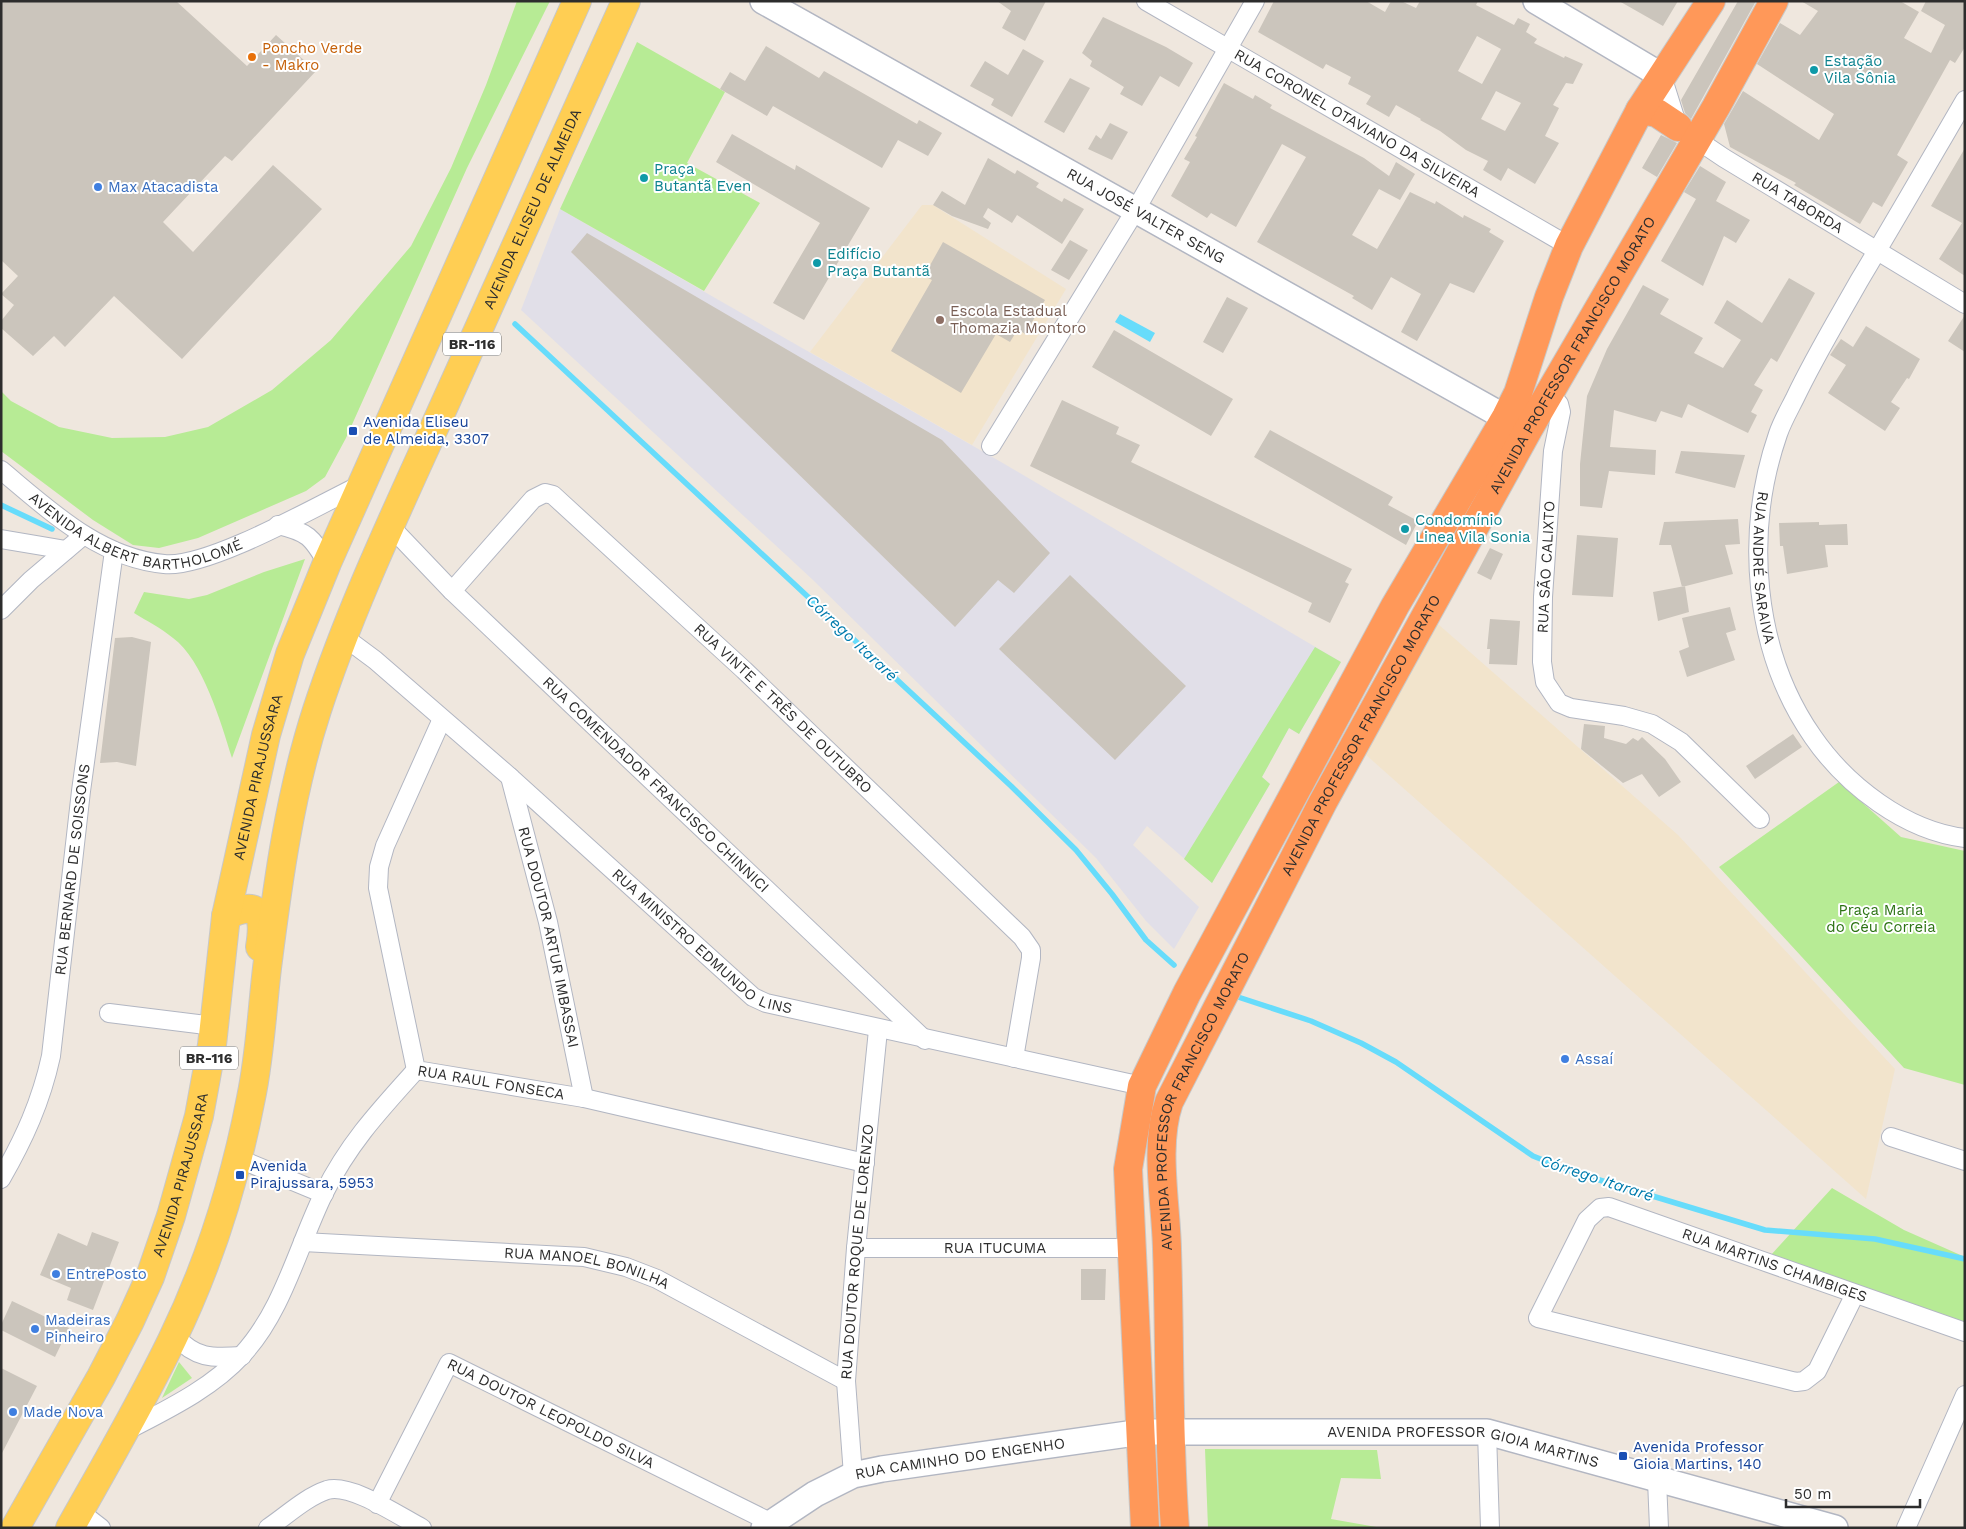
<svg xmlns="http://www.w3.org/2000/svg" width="1966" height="1529" viewBox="0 0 1966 1529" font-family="'Work Sans',sans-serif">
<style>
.industrial{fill:#e1dfe8}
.education{fill:#f2e4cc}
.green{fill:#b7eb95}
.water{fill:#67dcfb}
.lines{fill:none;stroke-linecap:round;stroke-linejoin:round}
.stream{stroke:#67dcfb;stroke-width:5.5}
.building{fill:#cbc5bc;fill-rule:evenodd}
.street-casing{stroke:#b2b6c2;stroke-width:20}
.secondary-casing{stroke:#b2b6c2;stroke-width:28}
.primary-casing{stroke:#c8c8c8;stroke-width:30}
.highway-casing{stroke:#c8c8c8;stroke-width:30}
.street{stroke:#fff;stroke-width:18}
.secondary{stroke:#fff;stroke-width:25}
.primary{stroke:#ffce53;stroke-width:28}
.highway{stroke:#ff9859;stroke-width:28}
.food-dot{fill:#e8710a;stroke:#fff;stroke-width:2}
.culture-dot{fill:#0f9aa8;stroke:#fff;stroke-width:2}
.shop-dot{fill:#3f7fe0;stroke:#fff;stroke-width:2}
.education-dot{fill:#8d6e63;stroke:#fff;stroke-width:2}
.transit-dot{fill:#1a4fb4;stroke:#fff;stroke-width:2}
.labels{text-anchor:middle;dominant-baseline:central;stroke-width:4;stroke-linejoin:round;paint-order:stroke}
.shield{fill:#fff;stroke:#6c6c6c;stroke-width:1}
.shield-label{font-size:14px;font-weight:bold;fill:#2d2d2d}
.food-label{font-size:15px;fill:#c56008;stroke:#fff;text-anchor:start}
.culture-label{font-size:15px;fill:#0d838f;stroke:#fff;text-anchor:start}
.street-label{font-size:15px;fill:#2d2d2d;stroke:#fff}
.shop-label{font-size:15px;fill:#366cbe;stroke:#fff;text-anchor:start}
.education-label{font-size:15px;fill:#785e54;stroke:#fff;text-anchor:start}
.transit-label{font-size:15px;fill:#164399;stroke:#fff;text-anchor:start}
.park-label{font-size:15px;fill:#2c7313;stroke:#fff}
.water-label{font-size:16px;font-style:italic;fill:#007bad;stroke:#fff}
</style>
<rect width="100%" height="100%" fill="#efe7de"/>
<!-- industrial -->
<path class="industrial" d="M560,209L1001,462L1341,662L1299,734L1289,728L1262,777L1270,784L1212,883L1147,826L1133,845L1199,907L1174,949L1146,921L1096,858L813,580L521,310Z"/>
<!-- education -->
<path class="education" d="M922,205H933L1066,289L972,445L810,352Z
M1438,624L1678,835L1895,1069L1866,1199L1365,754Z"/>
<!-- green -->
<path class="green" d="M517,1H550L467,168L346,438L325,477L306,491L198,538L159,548L133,545L93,520L1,451V391L11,401L59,427L112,438L165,437L208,427L272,390L331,340L411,246L451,168L486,85Z
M637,42L725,92L687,163L760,203L704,291L560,209Z
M305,559L232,758C221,723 203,660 173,638C161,628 147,621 134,613L144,592L189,599L207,595L264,572Z
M1315,647L1341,662L1299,734L1289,728L1262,777L1270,784L1212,883L1184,859Z
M1839,782L1901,837L1965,851V1085L1904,1068L1719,867Z
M1832,1188L1904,1230L1965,1257V1328L1771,1255Z
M179,1362L192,1378L162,1398Z
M1205,1449L1377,1450L1381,1479L1341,1478L1331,1519L1382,1528H1208Z"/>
<!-- water -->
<path class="water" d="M1120,314L1155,333L1150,342L1115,322Z"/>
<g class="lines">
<!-- stream -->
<path class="stream" d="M515,324L1011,786L1076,850L1112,894L1146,940L1174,965
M1,505L52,529
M1235,996L1311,1021L1361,1043L1396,1062L1533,1156L1573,1172L1765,1230L1875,1239L1965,1259"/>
</g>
<!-- building -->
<path class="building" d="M1,1H176L247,66L276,35L316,71L232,161L225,156L163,222L193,252L273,165L322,209L182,359L114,296L65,347L54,336L33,356L1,328V321L14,305L1,294L18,276L1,260Z
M997,1H1046L1025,41L1002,28L1011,11Z
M1274,1H1366L1385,12L1391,1H1401L1416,8L1420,1H1478L1476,5L1514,25L1518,18L1530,24L1526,32L1537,39L1534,43L1564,58L1565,56L1583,64L1573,84L1566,83L1553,105L1559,108L1545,136L1559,143L1535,184L1508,168L1501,181L1483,170L1488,161L1466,150L1440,131L1420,120L1421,119L1396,105L1389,117L1366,104L1371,96L1348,84L1351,77L1326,64L1323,69L1258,32ZM1477,36L1501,49L1482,84L1458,71ZM1496,91L1521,103L1505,131L1481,119Z
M1619,1H1678L1663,26Z
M1738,1H1756L1691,119L1685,113L1681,100Z
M1801,1H1900L1919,12L1904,38L1931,53L1945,25L1921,11L1926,1H1965V47L1955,63L1950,60L1897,155L1908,162L1882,207L1873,202L1860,224L1794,185L1796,183L1730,147L1724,124L1743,91L1819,140L1834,114L1757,64L1780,23L1800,35L1818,11Z
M1103,17L1166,47L1193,63L1179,87L1160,76L1142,106L1120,94L1124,87L1090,66L1092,61L1082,53Z
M766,46L819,78L824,71L917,124L919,120L942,133L928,156L898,140L882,168L773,106L767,116L720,89L730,72L745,81Z
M1023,49L1044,61L1012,117L991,105L994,99L970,86L985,61L1008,75Z
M1070,78L1090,88L1064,133L1044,122Z
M1224,83L1253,99L1255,95L1272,105L1270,108L1364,158L1389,176L1396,162L1415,174L1400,200L1379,189L1352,235L1377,249L1410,192L1435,204L1436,201L1463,218L1464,215L1491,229L1489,232L1504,241L1474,293L1450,283L1417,341L1401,332L1421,294L1391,277L1372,310L1352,298L1354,296L1257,242L1306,157L1282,144L1236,227L1211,213L1207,218L1171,196L1190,162L1184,159L1197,137L1195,136Z
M1110,123L1128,132L1112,160L1088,149L1096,135L1101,139Z
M732,134L795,170L796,165L870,208L804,320L773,303L820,223L716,162Z
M1661,135L1677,143L1657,177L1642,168Z
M1965,148V276L1939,259L1962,223L1931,206Z
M988,158L1015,174L1017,170L1039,183L1036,187L1062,202L1064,198L1084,209L1062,244L1017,215L1012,223L988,208L983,217L991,223L988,229L952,216L933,205L942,191L965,205Z
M1700,166L1726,182L1716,201L1750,220L1736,243L1724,236L1703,286L1661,261L1696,199L1684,192Z
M587,233L942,440L1050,553L1014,593L998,580L955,627L571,252Z
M1070,240L1088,250L1069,280L1051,270Z
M943,242L1045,300L1025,334L1018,329L1010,342L996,334L961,393L891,351L932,280L924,276Z
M1789,278L1815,293L1777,362L1771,358L1754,385L1763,390L1751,412L1757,415L1748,433L1688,404L1682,418L1661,411L1656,422L1614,410L1610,447L1656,450L1655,475L1609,471L1602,508L1580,506V464L1587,396L1607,349L1643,285L1669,299L1660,314L1703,338L1694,353L1723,368L1741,340L1714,323L1727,300L1762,323Z
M1227,297L1248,308L1223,353L1203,342Z
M1965,315V352L1948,341Z
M1866,326L1920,359L1909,379L1907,378L1891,402L1900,408L1885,431L1828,393L1846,365L1830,355L1841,339L1853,347Z
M1114,330L1233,399L1211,436L1092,367Z
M1062,400L1119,427L1116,434L1140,445L1131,462L1352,569L1345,582L1349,584L1330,623L1308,612L1312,603L1030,466Z
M1270,430L1393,497L1388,505L1418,521L1406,545L1254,457Z
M1681,451L1745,455L1735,488L1675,473Z
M1738,519L1740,544L1725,545L1733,574L1682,587L1671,545H1659L1664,522Z
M1819,522V525L1847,524L1848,545H1825L1828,567L1787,574L1783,546H1780L1779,523Z
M1577,535L1618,538L1613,597L1572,595Z
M1490,548L1503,554L1491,580L1477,573Z
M1070,575L1186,686L1115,760L999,649Z
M1685,586L1689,612L1658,621L1653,592Z
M1730,607L1736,630L1726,633L1735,660L1687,677L1679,651L1689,647L1682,618Z
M1490,619L1520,621L1517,665L1489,664L1490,649H1487Z
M132,637L151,642L136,766L117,762L100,763L115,638Z
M1584,724L1605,726L1604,738L1626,744L1633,738L1638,741L1642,737L1665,759L1681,782L1659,797L1642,774L1623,783L1581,749Z
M1793,734L1802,747L1755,779L1746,766Z
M92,1232L119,1242L93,1310L67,1300L71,1288L40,1275L58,1233L87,1246Z
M1081,1269H1106L1105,1300H1081Z
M12,1301L69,1328L55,1357L1,1330V1325Z
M1,1368L37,1386L1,1455Z"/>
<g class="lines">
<defs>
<g id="street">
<path id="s1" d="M1146,1L1569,246"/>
<path id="s2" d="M1662,76L1678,127L1724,158L1965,304"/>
<path id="s3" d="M1965,100C1930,160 1895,221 1859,281C1837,320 1814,358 1795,398C1789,410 1782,422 1778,434C1744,532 1753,651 1813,737C1846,785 1905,831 1965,838"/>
<path d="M1550,394L1559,404L1561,412L1553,451L1543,597L1542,662L1545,682L1559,703L1571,708L1624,716L1652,724L1681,742L1760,819"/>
<path d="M991,446L1135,211L1255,1"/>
<path id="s4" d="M1,470C49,510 99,558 164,564C208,569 320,504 364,483"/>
<path d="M278,525C308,532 312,537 327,563"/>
<path id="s5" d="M390,526L452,591L925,1040"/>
<path d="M1,539L66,550"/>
<path id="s6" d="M452,591L533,499L545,493L553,495L744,670L1022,937L1031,950V958L1014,1058"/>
<path d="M1,610L31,580L84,535"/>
<path id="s7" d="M344,637L375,660L510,777L753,997L766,1003L1142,1086"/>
<path id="s8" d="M442,719L385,846L379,867L378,888L416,1070L584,1098L865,1163"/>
<path id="s9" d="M510,777L548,922L584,1098"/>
<path d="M109,1013L214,1026"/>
<path d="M1891,1137L1965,1161"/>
<path d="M237,1158L324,1194"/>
<path id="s10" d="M1,1179C24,1139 41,1102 51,1056L81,791L114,551"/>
<path id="s11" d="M303,1242L584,1257L626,1267L657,1279L846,1381"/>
<path id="s12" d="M856,1248H1133"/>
<path id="s13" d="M1855,1294L1817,1371L1804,1381L1796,1382L1538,1318L1587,1220L1600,1208L1609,1207L1965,1332"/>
<path d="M174,1335C196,1359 211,1358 242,1356"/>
<path d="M126,1431C166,1410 211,1389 242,1355C283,1311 298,1246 324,1193C349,1143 379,1111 416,1070"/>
<path d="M1487,1432L1490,1528"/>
<path id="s14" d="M853,1475L846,1381L856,1248L878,1030"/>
<path d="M1657,1480L1659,1528"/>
<path id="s15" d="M377,1504L449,1363L770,1522"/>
<path d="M79,1511L101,1528"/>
<path d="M268,1528C286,1516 306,1497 327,1490C351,1483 399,1516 422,1528"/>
<path d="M1906,1528L1965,1395"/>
</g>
<g id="secondary">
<path id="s16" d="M763,1L1524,428"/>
<path d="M1536,1L1662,76"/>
<path id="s17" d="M764,1528L815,1494L853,1475L882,1469L1142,1432H1487L1835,1528"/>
</g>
<g id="primary">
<path d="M226,916C261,898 265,916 260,947"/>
<path id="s18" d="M15,1528L101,1377L130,1321L150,1277L171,1216L199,1116L212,1045L226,916L266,735L290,654L327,563L577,1"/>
<path id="s19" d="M70,1528C105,1466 141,1404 172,1340C209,1264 235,1181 251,1098C260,1055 262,1011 267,968C278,881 290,793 317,710C351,606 399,506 444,406C504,271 565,136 626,1"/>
</g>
<g id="highway">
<path d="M1640,110L1657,113L1678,127"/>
<path d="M1145,1528L1128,1169L1142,1086L1187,993L1395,606L1506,417L1518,393L1549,297L1569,246L1640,110L1711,1"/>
<path id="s20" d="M1175,1528C1168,1435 1170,1342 1167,1249C1166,1203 1154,1146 1169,1102L1323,802L1528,430L1716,107L1774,1"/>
</g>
</defs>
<!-- street casing -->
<use href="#street" class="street-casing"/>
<!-- secondary casing -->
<use href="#secondary" class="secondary-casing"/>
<!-- primary casing -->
<use href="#primary" class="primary-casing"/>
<!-- highway casing -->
<use href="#highway" class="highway-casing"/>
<!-- street -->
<use href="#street" class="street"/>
<!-- secondary -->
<use href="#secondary" class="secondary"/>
<!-- primary -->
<use href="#primary" class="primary"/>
<!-- highway -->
<use href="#highway" class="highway"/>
</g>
<!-- markers -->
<circle class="food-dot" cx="252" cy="57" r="5"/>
<g class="culture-dot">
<circle cx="1814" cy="70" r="5"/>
<circle cx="644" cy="178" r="5"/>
<circle cx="817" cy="263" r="5"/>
<circle cx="1405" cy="529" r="5"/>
</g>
<g class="shop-dot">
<circle cx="98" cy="187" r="5"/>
<circle cx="1565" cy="1059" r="5"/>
<circle cx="56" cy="1274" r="5"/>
<circle cx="35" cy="1329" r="5"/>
<circle cx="13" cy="1412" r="5"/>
</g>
<circle class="education-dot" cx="940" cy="320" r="5"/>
<g class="transit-dot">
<rect x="348" y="426" width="10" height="10" rx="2.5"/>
<rect x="235" y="1170" width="10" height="10" rx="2.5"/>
<rect x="1618" y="1451" width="10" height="10" rx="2.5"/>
</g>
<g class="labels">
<!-- shield labels -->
<g class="shield">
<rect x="443" y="332.5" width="58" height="23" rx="4"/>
<rect x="180" y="1046.5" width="58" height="23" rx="4"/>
</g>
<g class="shield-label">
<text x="472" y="344">BR-116</text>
<text x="209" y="1058">BR-116</text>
</g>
<!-- food labels -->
<g class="food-label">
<text x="262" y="48">Poncho Verde<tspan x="262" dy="17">- Makro</tspan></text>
</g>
<!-- culture labels -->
<g class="culture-label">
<text x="1824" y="61">Estação<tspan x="1824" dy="17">Vila Sônia</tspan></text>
<text x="654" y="169">Praça<tspan x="654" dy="17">Butantã Even</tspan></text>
<text x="827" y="254">Edifício<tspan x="827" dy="17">Praça Butantã</tspan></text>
<text x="1415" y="520">Condomínio<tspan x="1415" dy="17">Linea Vila Sonia</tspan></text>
</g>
<!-- street labels -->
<g class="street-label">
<text stroke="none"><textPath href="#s1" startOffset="244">RUA CORONEL OTAVIANO DA SILVEIRA</textPath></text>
<text stroke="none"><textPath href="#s2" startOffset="195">RUA TABORDA</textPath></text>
<text stroke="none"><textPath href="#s19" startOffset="1409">AVENIDA ELISEU DE ALMEIDA</textPath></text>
<text stroke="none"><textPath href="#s16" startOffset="439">RUA JOSÉ VALTER SENG</textPath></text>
<text stroke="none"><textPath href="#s20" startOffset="1276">AVENIDA PROFESSOR FRANCISCO MORATO</textPath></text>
<text stroke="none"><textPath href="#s4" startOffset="156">AVENIDA ALBERT BARTHOLOMÉ</textPath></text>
<text transform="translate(1546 567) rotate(-87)">RUA SÃO CALIXTO</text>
<text stroke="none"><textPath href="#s3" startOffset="519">RUA ANDRÉ SARAIVA</textPath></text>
<text stroke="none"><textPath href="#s6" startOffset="458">RUA VINTE E TRÊS DE OUTUBRO</textPath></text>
<text stroke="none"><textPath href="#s20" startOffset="841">AVENIDA PROFESSOR FRANCISCO MORATO</textPath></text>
<text stroke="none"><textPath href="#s18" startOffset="798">AVENIDA PIRAJUSSARA</textPath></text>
<text stroke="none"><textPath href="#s5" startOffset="371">RUA COMENDADOR FRANCISCO CHINNICI</textPath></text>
<text stroke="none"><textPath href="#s10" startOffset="321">RUA BERNARD DE SOISSONS</textPath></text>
<text stroke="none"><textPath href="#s9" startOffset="165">RUA DOUTOR ARTUR IMBASSAI</textPath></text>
<text stroke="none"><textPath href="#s7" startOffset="472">RUA MINISTRO EDMUNDO LINS</textPath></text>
<text stroke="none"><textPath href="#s8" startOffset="444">RUA RAUL FONSECA</textPath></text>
<text stroke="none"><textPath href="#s20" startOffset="436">AVENIDA PROFESSOR FRANCISCO MORATO</textPath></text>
<text stroke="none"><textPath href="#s18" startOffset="392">AVENIDA PIRAJUSSARA</textPath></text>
<text stroke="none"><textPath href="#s12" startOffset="139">RUA ITUCUMA</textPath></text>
<text stroke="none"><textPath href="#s14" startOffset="224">RUA DOUTOR ROQUE DE LORENZO</textPath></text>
<text stroke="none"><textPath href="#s13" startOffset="688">RUA MARTINS CHAMBIGES</textPath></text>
<text stroke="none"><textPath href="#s11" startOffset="286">RUA MANOEL BONILHA</textPath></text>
<text stroke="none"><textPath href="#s15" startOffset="272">RUA DOUTOR LEOPOLDO SILVA</textPath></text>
<text stroke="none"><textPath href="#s17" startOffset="719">AVENIDA PROFESSOR GIOIA MARTINS</textPath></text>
<text stroke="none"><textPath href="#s17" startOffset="212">RUA CAMINHO DO ENGENHO</textPath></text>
</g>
<!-- shop labels -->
<g class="shop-label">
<text x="108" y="187">Max Atacadista</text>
<text x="1575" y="1059">Assaí</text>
<text x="66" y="1274">EntrePosto</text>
<text x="45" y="1320">Madeiras<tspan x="45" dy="17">Pinheiro</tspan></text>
<text x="23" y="1412">Made Nova</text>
</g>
<!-- education labels -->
<g class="education-label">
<text x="950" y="311">Escola Estadual<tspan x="950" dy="17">Thomazia Montoro</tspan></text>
</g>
<!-- transit labels -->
<g class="transit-label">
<text x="363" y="422">Avenida Eliseu<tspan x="363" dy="17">de Almeida, 3307</tspan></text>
<text x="250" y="1166">Avenida<tspan x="250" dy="17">Pirajussara, 5953</tspan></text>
<text x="1633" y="1447">Avenida Professor<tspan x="1633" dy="17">Gioia Martins, 140</tspan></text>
</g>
<!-- park labels -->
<g class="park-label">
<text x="1881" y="910">Praça Maria<tspan x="1881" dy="17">do Céu Correia</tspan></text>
</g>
<!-- water labels -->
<g class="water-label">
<text transform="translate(852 638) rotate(43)">Córrego Itararé</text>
<text transform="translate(1597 1178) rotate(18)">Córrego Itararé</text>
</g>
</g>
<!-- border -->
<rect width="1966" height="1529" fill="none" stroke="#2d2d2d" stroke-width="5"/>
<!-- scale -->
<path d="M1786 1499v8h134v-8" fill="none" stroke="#2d2d2d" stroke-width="2.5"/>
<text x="1794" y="1499" font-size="15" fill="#2d2d2d" stroke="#ffffff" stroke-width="4" paint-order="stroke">50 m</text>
</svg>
